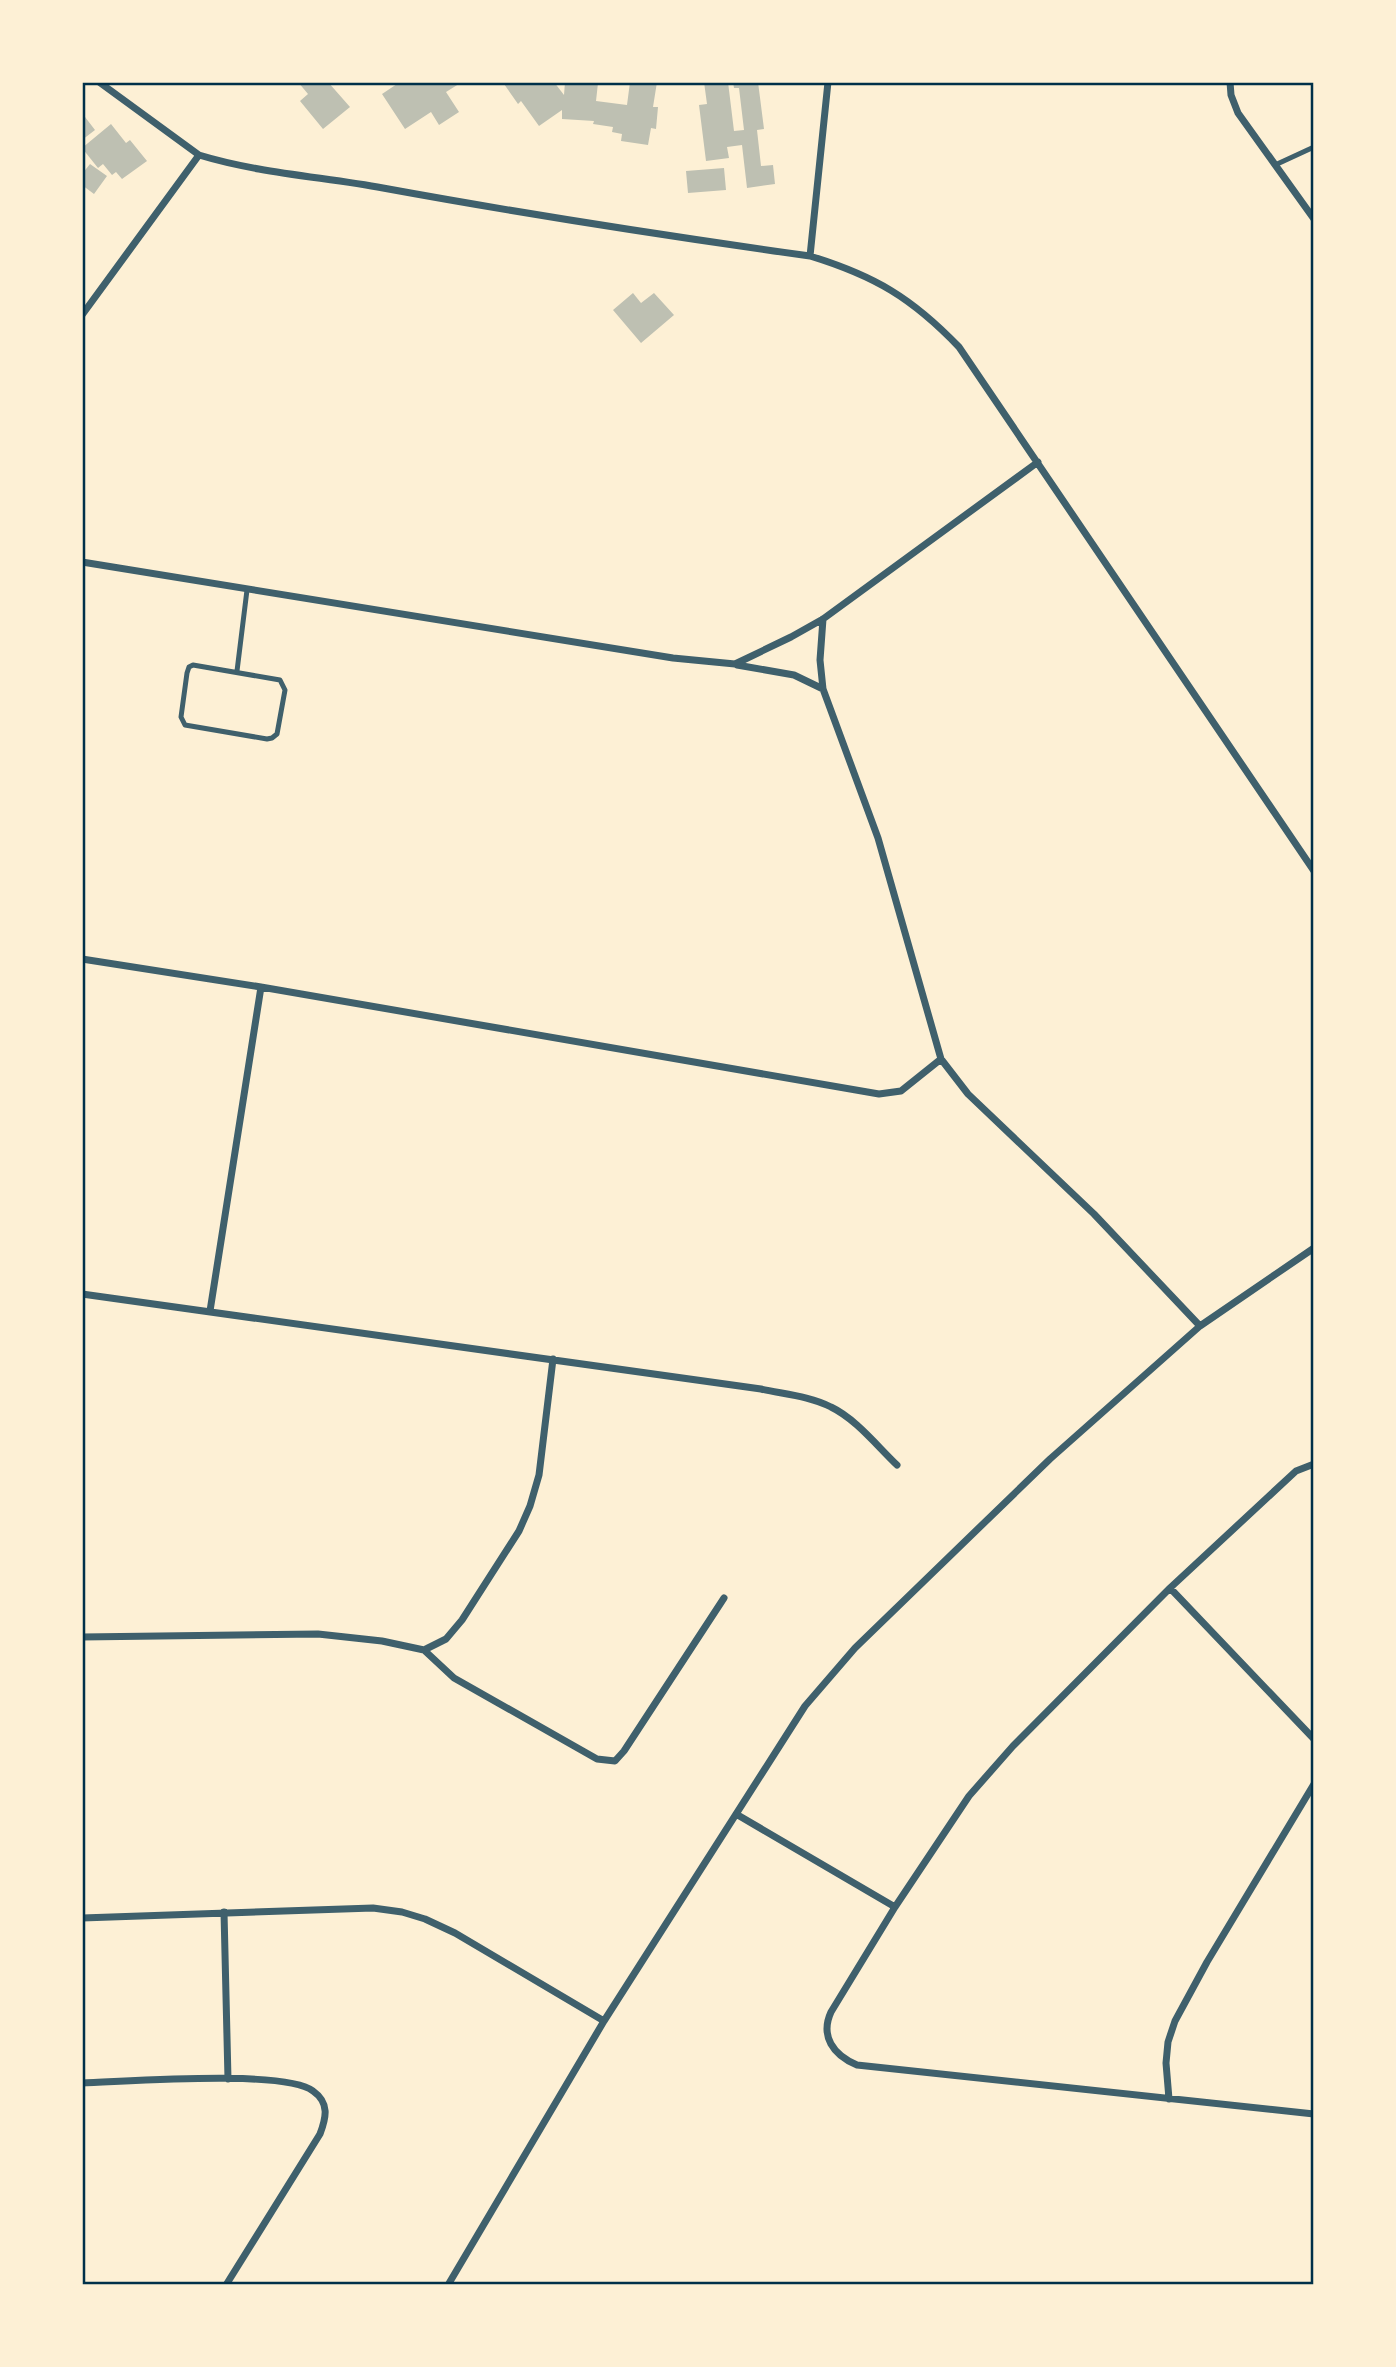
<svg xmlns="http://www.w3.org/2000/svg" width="1396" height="2367" viewBox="0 0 1396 2367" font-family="Spectral,serif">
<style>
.building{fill:#bec0b2}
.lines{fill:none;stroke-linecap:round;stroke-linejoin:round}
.service{stroke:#3f606c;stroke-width:5}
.minor{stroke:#3f606c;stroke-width:7}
.neatline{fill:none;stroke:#003049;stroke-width:2.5}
</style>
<rect width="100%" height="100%" fill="#fdf0d5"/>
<!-- building -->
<path class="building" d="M298,82H328L350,107L323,129L300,101L308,94Z
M400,82H462L446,92L459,112L439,125L431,112L405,129L382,94Z
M506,82H554L564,95L565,82L598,83L596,101L627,105L630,82H657L653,107H658L656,129L651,128L648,145L621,141L622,134L612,132L613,127L593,124L594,121L562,119V110L539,126L521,101L518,104L504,84Z
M704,82H728L734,131L744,130L739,88H734L733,82H758L764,129L757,130L761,166L773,165L775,184L747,188L742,145L727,147L729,158L706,161L699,105L707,104Z
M82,113L95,130L82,140Z
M111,124L126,143L130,140L147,161L122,179L116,172L112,175L103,164L98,168L82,148Z
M90,164L107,176L94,194L82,185V174Z
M724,168L726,190L688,193L686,171Z
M633,293L641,303L654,293L674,315L641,343L613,310Z"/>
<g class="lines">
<!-- service -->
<path class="service" d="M1275,165L1314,147
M193,665L280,680L285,690L277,734L272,738L267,739L185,725L181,717L187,673L189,667Z
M237,671L247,590"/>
<!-- minor -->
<path class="minor" d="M99,82L199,155C258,173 323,177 383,188C525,214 667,236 810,256C875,276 912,298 959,347L1314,871
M1230,82L1231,95L1238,113L1314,219
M810,256L828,82
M82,315L199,155
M82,562L673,658L735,664L791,637L823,619L1038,462
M823,619L820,660L823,689L878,838L941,1059L968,1094L1094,1214L1200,1326
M737,665L794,675L823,689
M82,959L261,987L879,1094L901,1091L941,1059
M82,1294L761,1389C783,1394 810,1396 831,1407C856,1419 877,1446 897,1465
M210,1311L261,987
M1314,1464L1296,1471L1170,1588L1013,1746L969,1796L895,1907L831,2012C820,2036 833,2055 857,2065L1314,2114
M1170,1588L1314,1739
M82,1637L318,1634L382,1641L424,1650L446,1639L462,1620L519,1531L530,1506L539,1475L553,1359
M424,1650L454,1678L597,1759L615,1761L624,1751L724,1598
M736,1814L895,1907
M224,1912L228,2079
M82,1918L373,1908L402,1912L425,1919L455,1933L604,2021
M82,2083C124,2082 285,2069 313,2091C330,2103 326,2118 320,2134L226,2285
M1169,2099L1166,2063L1168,2042L1175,2021L1207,1962L1314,1784
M448,2285L604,2021L805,1706L855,1648L1050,1459L1200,1326L1314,1248"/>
</g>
<!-- border -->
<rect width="1396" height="2367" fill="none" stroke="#fdf0d5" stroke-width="168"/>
<rect x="84" y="84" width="1228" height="2199" class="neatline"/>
</svg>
